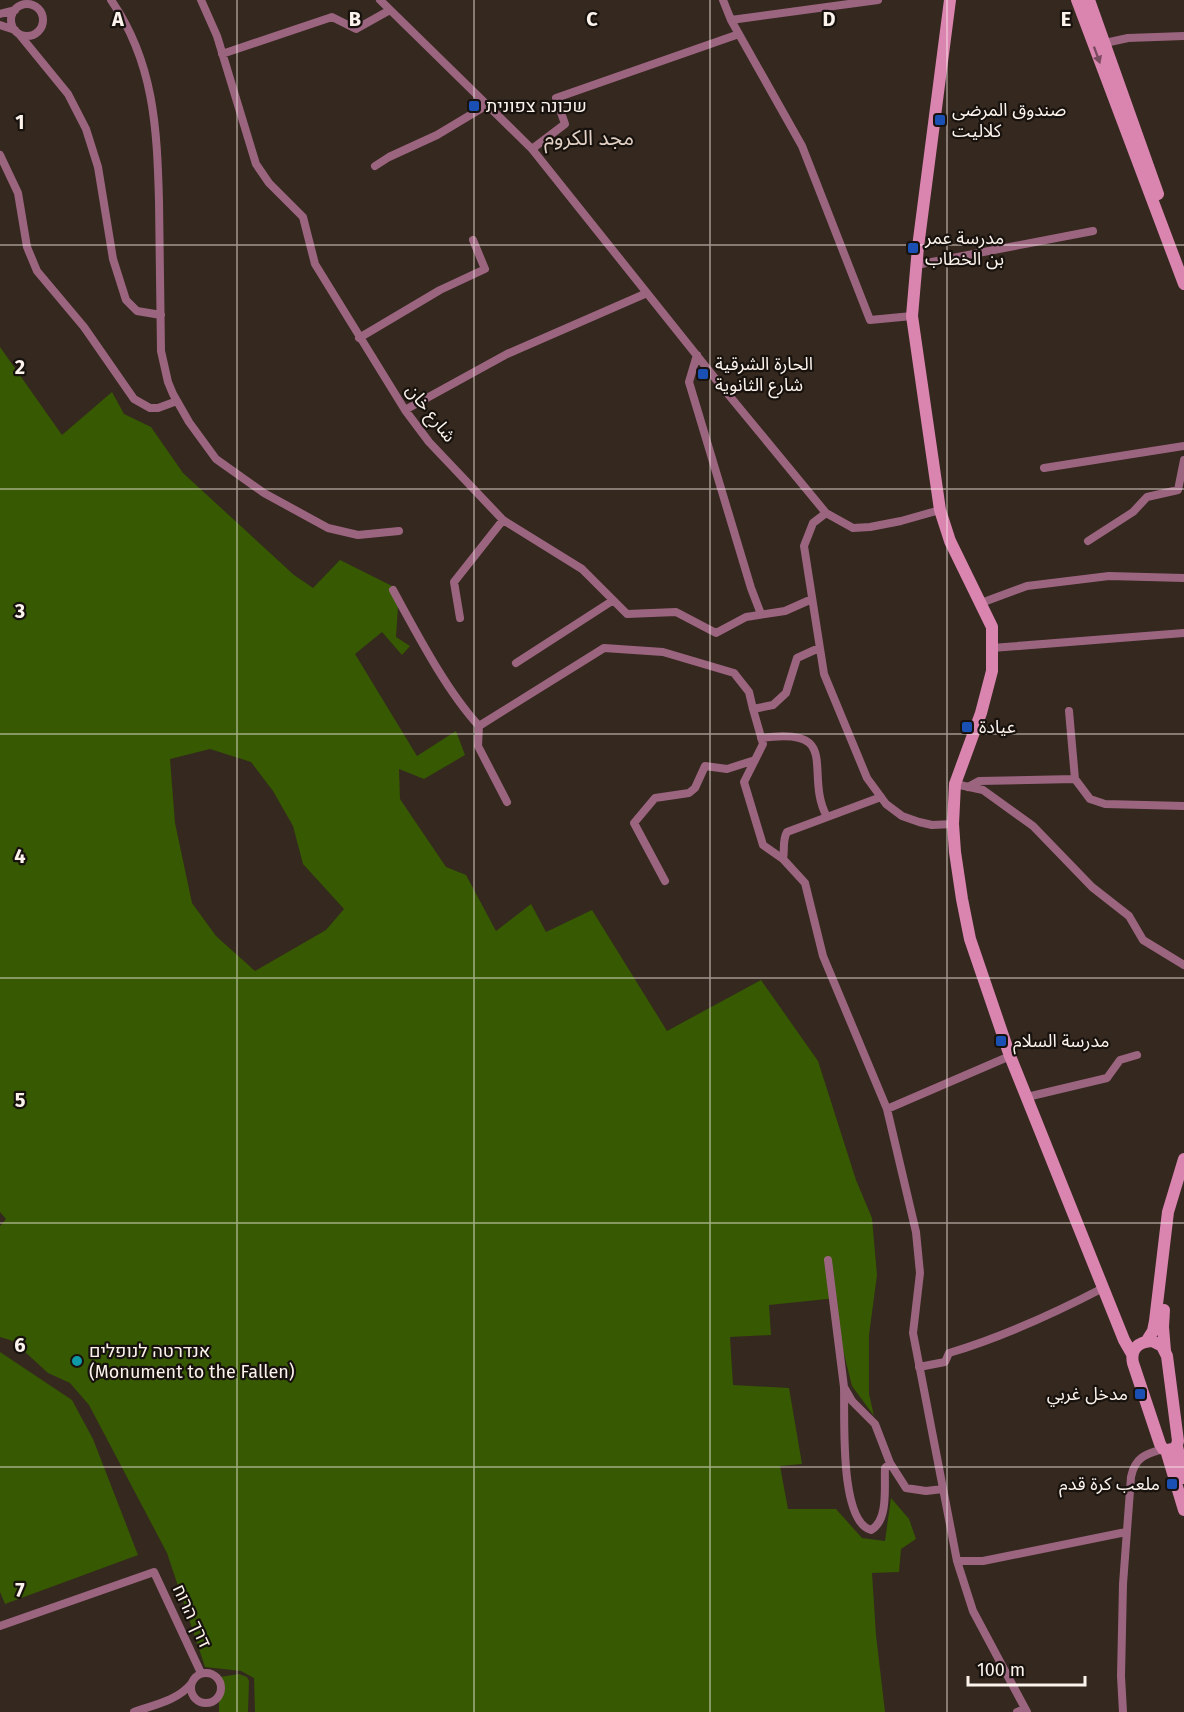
<svg xmlns="http://www.w3.org/2000/svg" width="1184" height="1712" viewBox="0 0 1184 1712" font-family="'Fira Sans','Noto Sans Arabic',Heebo,sans-serif">
<style>
.green{fill:#365902;fill-rule:evenodd}
.lines{fill:none;stroke-linecap:round;stroke-linejoin:round}
.street{stroke:#9b6580;stroke-width:8}
.secondary{stroke:#da84b0;stroke-width:12}
.oneway{fill:#794b5f}
.grid{fill:none;stroke:#fcf3ec;stroke-width:1.5;stroke-opacity:0.55}
.transit-dot{fill:#1a4fb4;stroke:#18120e;stroke-width:2}
.culture-dot{fill:#0f9aa8;stroke:#18120e;stroke-width:2}
.labels{text-anchor:middle;dominant-baseline:central;stroke-width:4.5;stroke-linejoin:round;paint-order:stroke}
.poi-label{font-size:18px;fill:#fcf3ec;stroke:#18120e;text-anchor:start}
.street-label{font-size:18px;fill:#fcf3ec;stroke:#18120e}
.quarter-label{font-size:21px;fill:#e3d2c5;stroke:#18120e}
.grid-label{font-size:20px;text-anchor:middle;font-weight:bold;fill:#fcf3ec;stroke:#18120e;stroke-width:4.5;stroke-linejoin:round;paint-order:stroke}
</style>
<rect width="100%" height="100%" fill="#35281e"/>
<!-- green -->
<path class="green" d="M0,347L62,435L112,392L124,414L151,427L183,473L294,575L313,588L340,560L394,587L398,607L396,637L410,646L402,655L382,632L355,654L417,756L456,731L465,755L424,779L399,769L400,799L446,867L466,875L496,931L531,904L546,932L592,910L667,1031L761,980L818,1061L856,1180L872,1218L877,1275L869,1335V1394L874,1416L852,1386L838,1330L837,1298L769,1305L771,1335L730,1337L733,1385L789,1388L802,1464L780,1466L788,1509H836L862,1538L885,1541L891,1498L909,1519L916,1539L901,1549L899,1572L872,1573L876,1635L885,1712H255L254,1678L241,1671L205,1667L167,1553L89,1405L70,1383L48,1373L13,1341L0,1337V1226L6,1219L0,1212ZM210,749L251,762L273,791L293,826L303,864L344,909L326,930L255,971L216,936L192,903L175,823L170,759Z
M0,1352L72,1400L93,1439L138,1555L5,1604L0,1592Z
M239,1674L247,1677L249,1681L248,1712H219V1701L225,1689L220,1677Z"/>
<g class="lines">
<!-- street -->
<path class="street" d="M111,0C154,62 157,128 159,201C160,251 160,301 161,351L168,382L173,394L189,422L216,459L264,493L328,528L358,535L399,531
M201,0L217,36L256,164L269,183L303,217L315,264L405,410L429,442L503,520L582,569L627,614L676,612L716,633L746,617L785,611L812,599
M380,0L532,149L718,382L826,513L853,528L870,527L901,521L940,510
M723,0L731,20L802,146L870,320L912,316
M11 20a16 16 0 1 1 32 0a16 16 0 1 1-32 0Z
M0,14L15,10
M731,20L878,0
M0,25L15,30
M19,34L68,94L86,129L98,167L113,259L126,300L137,311L161,315
M1105,43L1128,38L1184,36
M222,54L332,17L356,29L390,10
M532,149L565,124L556,98L739,34
M0,155L18,193L27,247L37,271L84,327L134,399L150,408H158L177,401
M375,166L389,157L437,135L487,105
M916,265L1093,231
M359,338L440,290L485,269L473,240
M697,355L689,382L751,588L761,614
M405,410L507,354L647,293
M1044,468L1184,446
M826,513L813,523L804,546L824,674L867,778L886,804L902,816L919,822L932,825L953,824
M1088,541L1133,512L1147,497L1178,490L1184,460
M393,590C417,634 446,690 479,726
M981,603L1027,586L1109,576L1184,578
M460,618L454,582L503,520
M819,648L797,658L786,693L773,705L753,709L763,744L744,782L763,845L783,859L805,883L823,956L887,1109L916,1232L920,1273L913,1333L957,1561L973,1611L1027,1712
M992,648L1184,633
M516,663L612,601
M1069,711L1075,779
M761,738C844,726 803,773 827,817
M955,784L983,790L1033,826L1092,887L1129,916L1143,940L1184,965
M968,787L979,781L1075,779L1090,799L1105,804L1184,806
M507,802L478,746L479,726L604,648L663,652L734,673L749,692L753,709
M783,859C785,849 782,841 787,832L881,797
M665,881L634,823L655,798L689,793L695,788L705,766L727,769L755,760
M1027,1097L1107,1078L1120,1060L1137,1055
M887,1109L1010,1056
M828,1260L844,1387L852,1401L875,1424L890,1463L906,1488L926,1491L943,1489
M919,1367L945,1362L949,1353C1003,1337 1053,1314 1103,1288
M844,1388C845,1417 839,1521 871,1530C889,1520 884,1486 885,1468L890,1463
M957,1561H983L1126,1532
M0,1626L154,1572L201,1673
M191 1688a15 15 0 1 1 30 0a15 15 0 1 1-30 0Z
M134,1712C153,1705 177,1701 191,1684
M1017,1712L1025,1709
M1123,1712L1121,1676L1123,1584L1131,1477C1135,1457 1146,1454 1163,1449"/>
<!-- secondary -->
<path class="secondary" d="M950,0L918,247L912,316L940,510L950,541L992,627V671L981,713L955,784L953,824L955,852L962,899L970,939L1010,1056L1124,1340L1132,1354
M1077,0L1184,284
M1089,0L1158,194
M1164,1310L1163,1327L1165,1351
M1152,1341L1162,1346L1167,1356L1178,1441L1176,1448L1167,1450L1163,1449L1160,1444L1133,1363C1130,1349 1138,1342 1152,1341Z
M1146,1342L1153,1331L1155,1321L1168,1212L1184,1159
M1177,1446L1184,1478
M1166,1450L1184,1510"/>
</g>
<!-- one-way arrows -->
<defs><path id="oneway-solid" d="M-6-.8H1V-3.2L6.5 0L1 3.2V.8H-6Z" transform="scale(1.5)"/></defs>
<use class="oneway" href="#oneway-solid" transform="translate(1097 55) rotate(70)"/>
<!-- grid -->
<path class="grid" d="M237,0V1712M474,0V1712M710,0V1712M947,0V1712M0,245H1184M0,489H1184M0,734H1184M0,978H1184M0,1223H1184M0,1467H1184"/>
<!-- markers -->
<g class="transit-dot">
<rect x="468" y="100" width="12" height="12" rx="3"/>
<rect x="934" y="114" width="12" height="12" rx="3"/>
<rect x="907" y="242" width="12" height="12" rx="3"/>
<rect x="697" y="368" width="12" height="12" rx="3"/>
<rect x="961" y="721" width="12" height="12" rx="3"/>
<rect x="995" y="1035" width="12" height="12" rx="3"/>
<rect x="1134" y="1388" width="12" height="12" rx="3"/>
<rect x="1166" y="1478" width="12" height="12" rx="3"/>
</g>
<circle class="culture-dot" cx="77" cy="1361" r="6"/>
<g class="labels">
<!-- poi labels -->
<g class="poi-label">
<text x="486" y="106">שכונה צפונית</text>
<text x="952" y="110">صندوق المرضى<tspan x="952" dy="21">كلاليت</tspan></text>
<text x="925" y="238">مدرسة عمر<tspan x="925" dy="21">بن الخطاب</tspan></text>
<text x="715" y="364">الحارة الشرقية<tspan x="715" dy="21">شارع الثانوية</tspan></text>
<text x="979" y="727">عيادة</text>
<text x="1013" y="1041">مدرسة السلام</text>
<text x="89" y="1351">אנדרטה לנופלים<tspan x="89" dy="21">(Monument to the Fallen)</tspan></text>
<text x="1128" y="1394" text-anchor="end">مدخل غربي</text>
<text x="1160" y="1484" text-anchor="end">ملعب كرة قدم</text>
</g>
<!-- street labels -->
<g class="street-label">
<text transform="translate(431 413) rotate(52)">شارع خان</text>
<text transform="translate(192 1616) rotate(65)">דרך הרוח</text>
</g>
<!-- quarter labels -->
<g class="quarter-label">
<text x="589" y="138">مجد الكروم</text>
</g>
</g>
<g class="grid-label">
<text x="118" y="26">A</text>
<text x="355" y="26">B</text>
<text x="592" y="26">C</text>
<text x="829" y="26">D</text>
<text x="1066" y="26">E</text>
<text x="20" y="129">1</text>
<text x="20" y="374">2</text>
<text x="20" y="618">3</text>
<text x="20" y="863">4</text>
<text x="20" y="1107">5</text>
<text x="20" y="1352">6</text>
<text x="20" y="1597">7</text>
</g>
<!-- scale -->
<path d="M968 1676v9h117v-9" fill="none" stroke="#fcf3ec" stroke-width="3"/>
<text x="977" y="1676" font-size="18" fill="#fcf3ec" stroke="#18120e" stroke-width="4.5" paint-order="stroke">100 m</text>
</svg>
